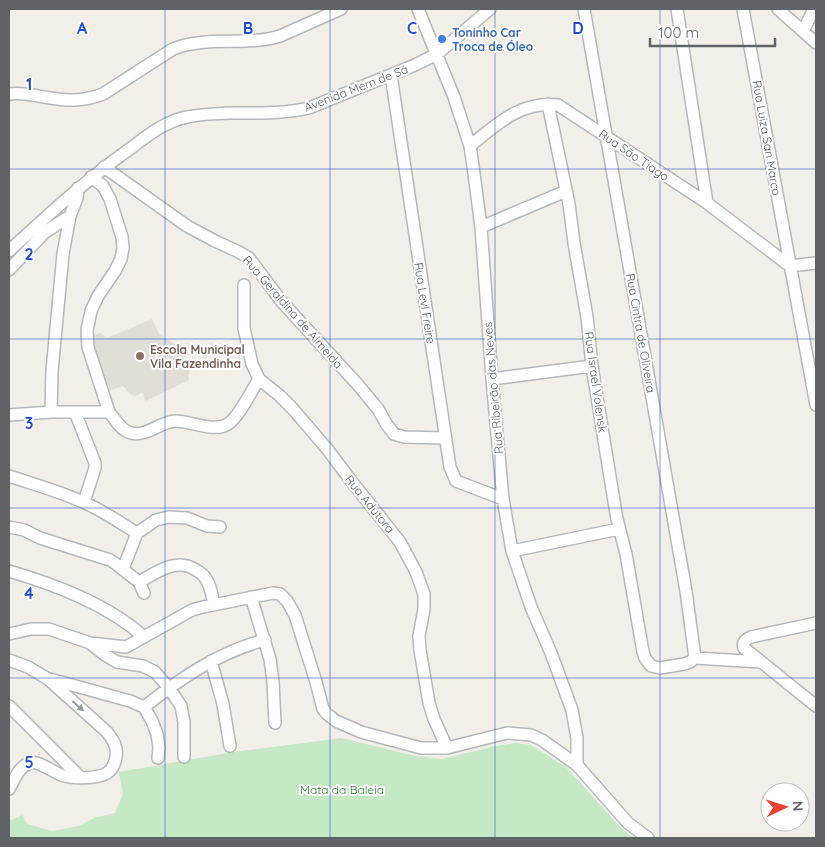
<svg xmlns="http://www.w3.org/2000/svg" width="825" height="847" viewBox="0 0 825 847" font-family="Quicksand,sans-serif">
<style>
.education{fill:#e1ded6}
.green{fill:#c5e8c5}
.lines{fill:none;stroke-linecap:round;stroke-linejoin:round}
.minor-casing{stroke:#b5b8bc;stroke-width:14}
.minor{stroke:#fff;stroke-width:11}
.oneway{fill:#979a9d}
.grid{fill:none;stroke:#1d4ed8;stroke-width:1;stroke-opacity:0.55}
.shop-dot{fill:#3f7fe0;stroke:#fff;stroke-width:2}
.education-dot{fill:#8d6e63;stroke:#fff;stroke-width:2}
.labels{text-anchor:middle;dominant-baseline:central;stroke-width:4;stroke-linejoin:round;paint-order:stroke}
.shop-label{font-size:12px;font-weight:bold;fill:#366cbe;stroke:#fff;text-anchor:start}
.street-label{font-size:12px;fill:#5f6368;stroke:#fff}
.education-label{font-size:12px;font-weight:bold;fill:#785e54;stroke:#fff;text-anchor:start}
.park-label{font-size:12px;fill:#348238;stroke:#fff}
.grid-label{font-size:16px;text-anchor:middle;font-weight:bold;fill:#1d4ed8;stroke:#fff;stroke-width:4;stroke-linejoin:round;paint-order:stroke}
</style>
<rect width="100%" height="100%" fill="#f1efe8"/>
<!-- education -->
<path class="education" d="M152,319L159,334L179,347L190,373L188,375L189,380L146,401L142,393L135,396L130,394L123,386L106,392L98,371L100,364L89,338L100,333L107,338Z"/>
<!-- green -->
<path class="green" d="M341,738L415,756L442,759L491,747L515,743L531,745L566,767L621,828L633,838H9V821L22,815L27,824L52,831L79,826L94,818L115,813L123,794L119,772L234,752Z"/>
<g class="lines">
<defs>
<path id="minor" d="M418,9L454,97L470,146L473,166L481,227L492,379L503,499L512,551L531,607L551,653L572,710L577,738V765
M584,9L686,591L695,658
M677,9L707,203
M743,9L816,405
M778,9L816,43
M803,31L814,9
M391,75L450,467L456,481L503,499
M9,94C21,92 33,95 44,97C66,101 82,102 103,94L173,49C208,35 245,47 280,36L341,9
M548,104L569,204L574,243L587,317L592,366L611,483L617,519L626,554L643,652L645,658L651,666L660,668L684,664L690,662L695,658L761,662
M470,146C497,124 520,101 558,105L707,203L790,266
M104,167L187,226L215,241L239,252L249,258L282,302L359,386L378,409L387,425L394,434L404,437L445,438
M91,177L103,186L110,199L122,237L123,248L121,259L115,271L98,296L91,311L87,330L88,347L109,412
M481,227L566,191
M9,251C48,215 87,179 131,148C148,135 166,121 187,117C201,114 215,114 229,113C256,113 282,114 309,108L415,65L437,54L490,9
M790,266L816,263
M9,270L45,232L70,216
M244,285V328L252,364L259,379L279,395L293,409L328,450L352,482L400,542L416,572L424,594V609L419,636L420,650L429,703L434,719L447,748
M492,379L592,366
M51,412L52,371L63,254L70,216L77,198L78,188
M75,412L95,463V468L84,502
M9,415L51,412H109C115,419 121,431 131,433C146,437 160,422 175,421C191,421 214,433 228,424C239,417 252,390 259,379
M9,476C33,484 59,491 83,502C102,510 119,522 137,533L156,520L169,517L187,518L207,526L220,527
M9,527L24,530L40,538L110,560L116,564L139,582L144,593
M512,551L619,529
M123,569L137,533
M9,571C56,585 107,604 144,637
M139,582C157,572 177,557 196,570C199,572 201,573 203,575C210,582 212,595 214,604
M251,597L270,659L273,682L275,723
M816,623L751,637C746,639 742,642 744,648L816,706
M9,634L31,629H49L90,643L126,647L192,610L203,607L273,593L280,594L287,601L295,615L316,682L323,709L327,714L336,721L361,732L421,748H447L507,733L531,735L542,740L577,765L628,823L648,838
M91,644L105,655L117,662L143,666L155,672L169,688L181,706L184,722V757
M9,660L28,667L48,679L107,732C113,740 118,747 116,757C115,763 112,770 107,773C97,779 72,779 61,775C53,772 38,760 30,763C19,766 14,780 9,789
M211,661L223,704L230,746
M50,679L130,701L144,707L152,721L157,734L159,747L158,758
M9,706L80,777
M144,707C181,678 219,652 265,640"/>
</defs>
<!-- minor casing -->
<use href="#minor" class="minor-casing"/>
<!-- minor -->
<use href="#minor" class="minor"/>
</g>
<!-- one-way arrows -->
<defs><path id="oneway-solid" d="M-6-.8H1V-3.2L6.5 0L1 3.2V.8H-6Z" transform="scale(1.25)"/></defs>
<use class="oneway" href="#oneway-solid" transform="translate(78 706) rotate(41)"/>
<!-- grid -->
<path class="grid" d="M165,9V838M330,9V838M495,9V838M660,9V838M9,169H816M9,339H816M9,508H816M9,678H816"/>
<!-- markers -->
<circle class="shop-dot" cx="442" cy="39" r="5"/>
<circle class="education-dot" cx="140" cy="356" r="5"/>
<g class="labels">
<!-- shop labels -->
<g class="shop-label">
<text x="452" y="32">Toninho Car<tspan x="452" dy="14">Troca de Óleo</tspan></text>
</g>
<!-- street labels -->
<g class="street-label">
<text transform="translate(356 88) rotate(-21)">Avenida Mem de Sá</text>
<text transform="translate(767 138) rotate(80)">Rua Luiza San Marco</text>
<text transform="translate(634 155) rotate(34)">Rua São Tiago</text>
<text transform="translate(425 303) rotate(81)">Rua Levi Freire</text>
<text transform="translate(293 312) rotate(49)">Rua Geraldina de Almeida</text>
<text transform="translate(641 333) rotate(80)">Rua Cintra de Oliveira</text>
<text transform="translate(596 382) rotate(82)">Rua Israel Volensk</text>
<text transform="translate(493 388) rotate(-95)">Rua Ribeirão das Neves</text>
<text transform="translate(370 504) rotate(51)">Rua Adutora</text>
</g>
<!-- education labels -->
<g class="education-label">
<text x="150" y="349">Escola Municipal<tspan x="150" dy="14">Vila Fazendinha</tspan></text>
</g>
<!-- park labels -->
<g class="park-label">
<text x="342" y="789">Mata da Baleia</text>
</g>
</g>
<g class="grid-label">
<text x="82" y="34">A</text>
<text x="248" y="34">B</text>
<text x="412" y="34">C</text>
<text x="578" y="34">D</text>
<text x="29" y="90">1</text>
<text x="29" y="260">2</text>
<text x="29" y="429">3</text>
<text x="29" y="599">4</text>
<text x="29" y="768">5</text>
</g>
<!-- border -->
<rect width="825" height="847" fill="none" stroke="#5f6368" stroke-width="20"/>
<!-- north arrow -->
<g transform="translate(785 807) rotate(86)"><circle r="24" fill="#ffffff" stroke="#bfc1c3"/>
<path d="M0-4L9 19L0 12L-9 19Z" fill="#ea4335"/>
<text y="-8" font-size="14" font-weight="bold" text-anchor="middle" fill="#5f6368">N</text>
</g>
<!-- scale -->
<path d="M650 38v8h125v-8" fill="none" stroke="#5f6368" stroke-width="2.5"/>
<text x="658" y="38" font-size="15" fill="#5f6368" stroke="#ffffff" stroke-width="4" paint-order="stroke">100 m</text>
</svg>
